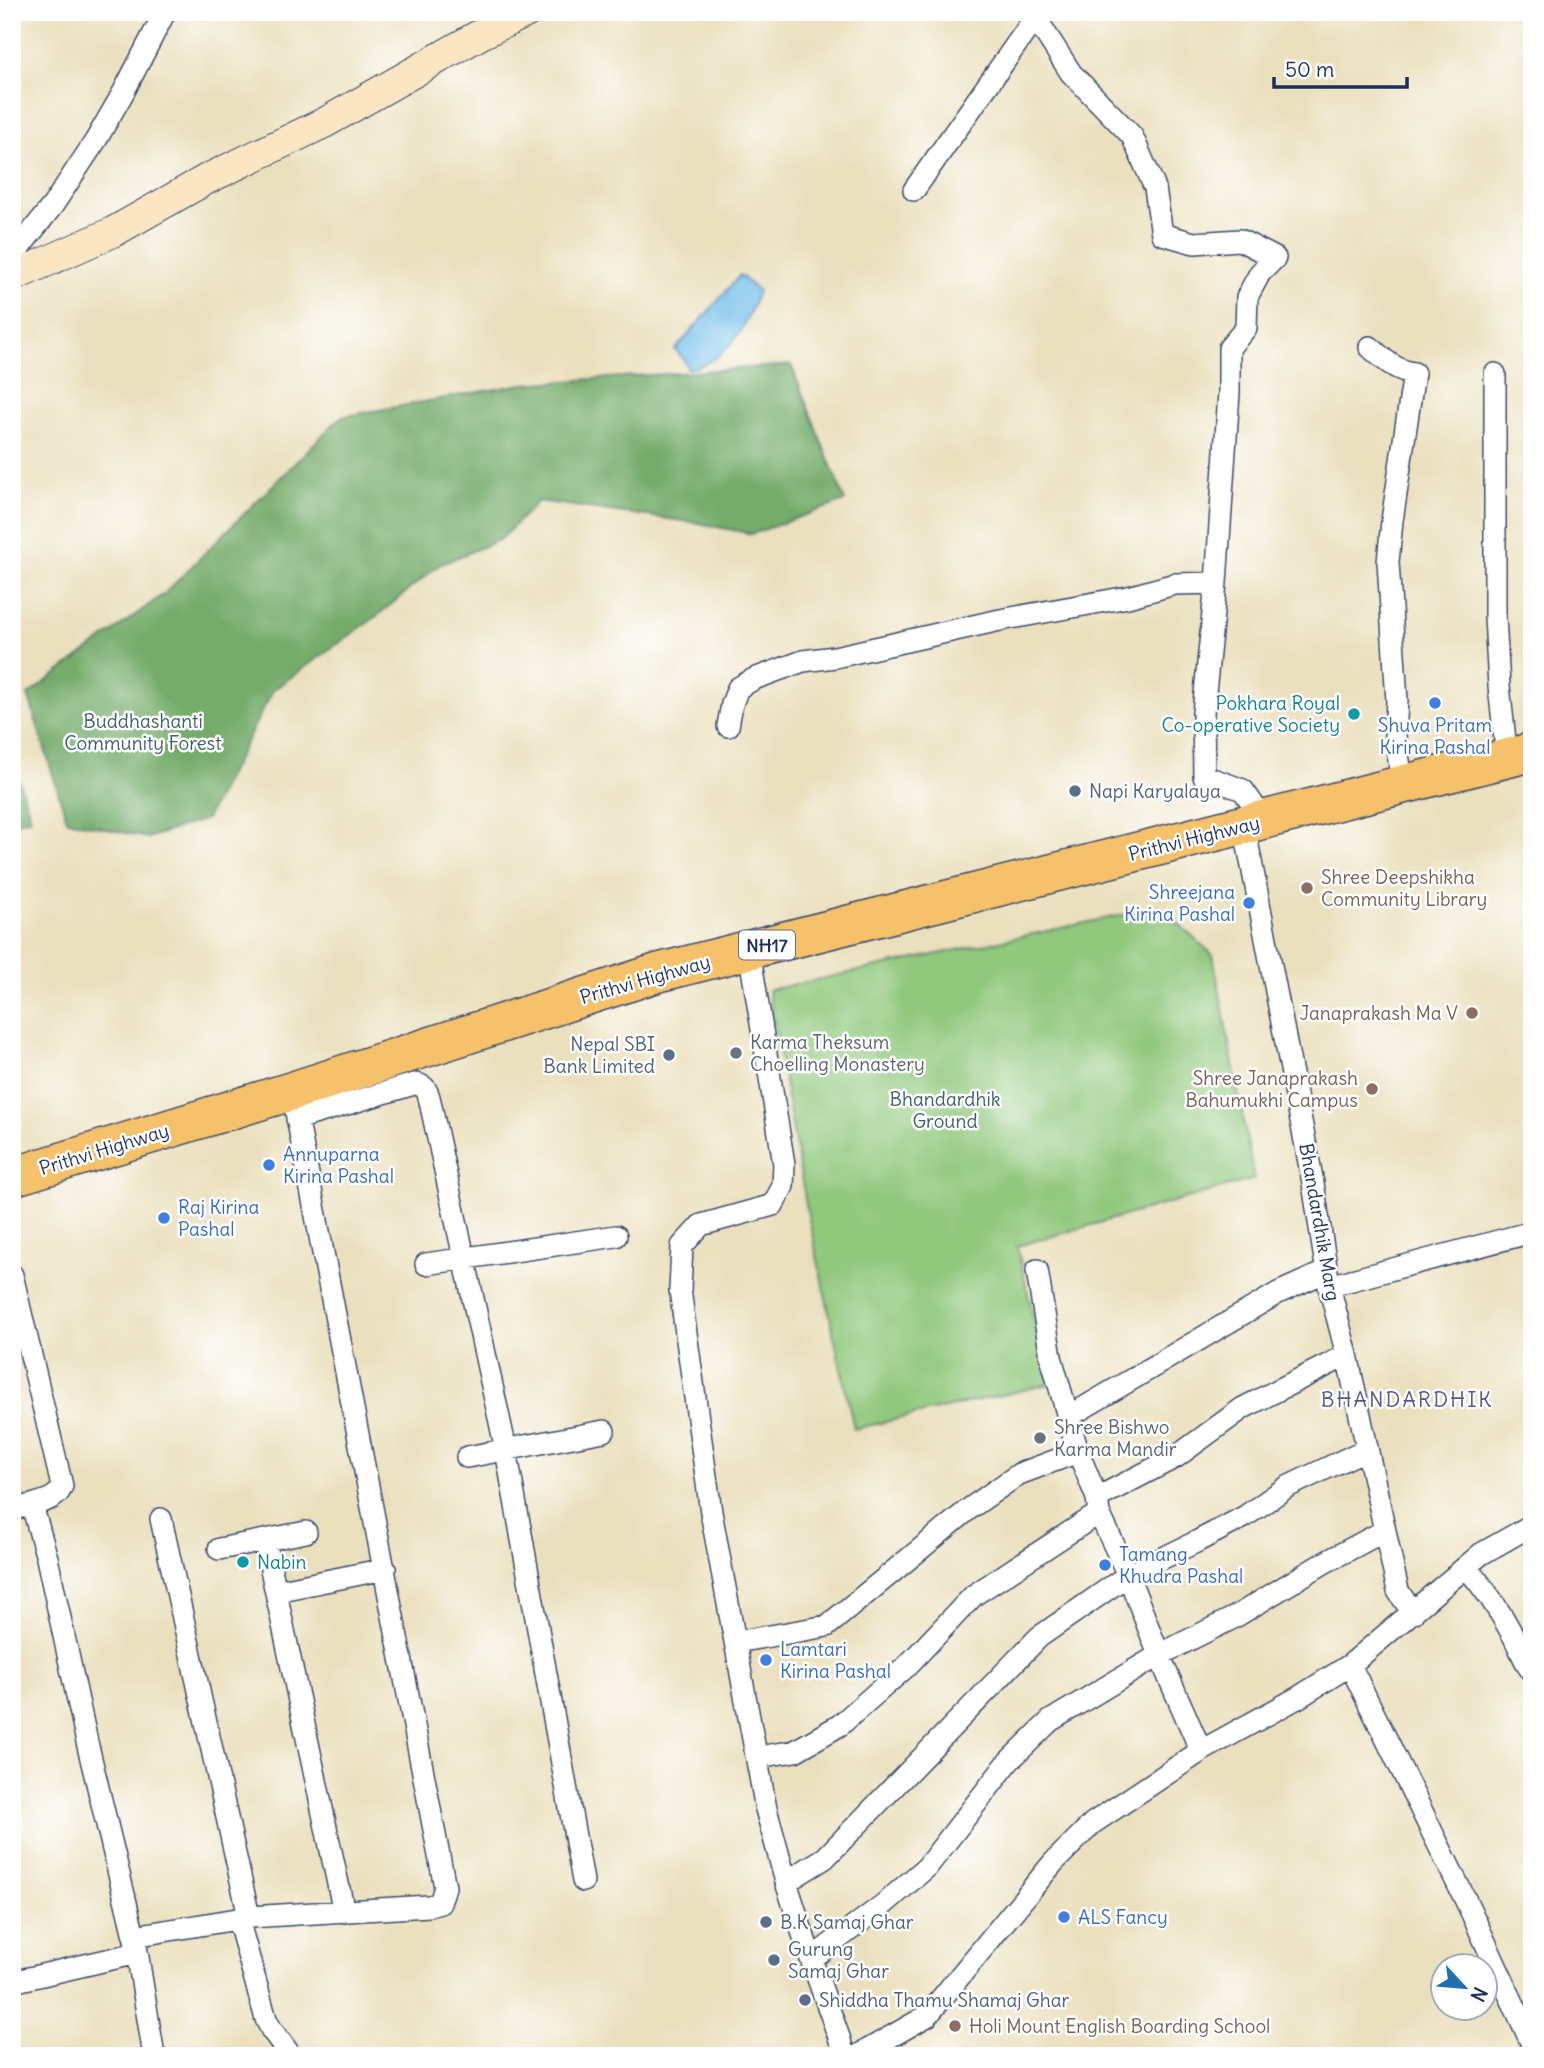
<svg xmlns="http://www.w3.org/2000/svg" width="1544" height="2068" viewBox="0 0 1544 2068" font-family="Delius,sans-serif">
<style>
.green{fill:#90c87b;stroke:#567c6c;stroke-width:2}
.forest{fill:#74ac6b;stroke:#486e64;stroke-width:2}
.water{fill:#6dbce8;stroke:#4476a3;stroke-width:2}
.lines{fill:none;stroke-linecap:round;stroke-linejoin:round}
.street-casing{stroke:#3a4a6c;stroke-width:24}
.secondary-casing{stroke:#3a4a6c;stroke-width:32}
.highway-casing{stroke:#3a4a6c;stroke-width:41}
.street{stroke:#fff;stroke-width:21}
.secondary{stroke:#fbe6c4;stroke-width:30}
.highway{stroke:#f5c16b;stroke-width:38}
.shop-dot{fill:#3f7fe0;stroke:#fff;stroke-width:2.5}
.culture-dot{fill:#0f9aa8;stroke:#fff;stroke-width:2.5}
.service-dot{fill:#5c6f8a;stroke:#fff;stroke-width:2.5}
.education-dot{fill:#8d6e63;stroke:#fff;stroke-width:2.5}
.worship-dot{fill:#6b7280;stroke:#fff;stroke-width:2.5}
.labels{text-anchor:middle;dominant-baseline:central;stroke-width:5;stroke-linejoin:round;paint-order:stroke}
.shield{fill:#fff;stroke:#5f6d8e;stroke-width:2}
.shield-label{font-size:18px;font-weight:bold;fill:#1b2f5e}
.culture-label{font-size:19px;fill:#0d838f;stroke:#fff;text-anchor:end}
.park-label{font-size:19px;fill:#3e5d67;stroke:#fff}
.shop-label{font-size:19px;fill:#366cbe;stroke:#fff;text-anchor:start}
.service-label{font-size:19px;fill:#4e5e75;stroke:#fff;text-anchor:start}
.street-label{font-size:19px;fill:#1b2f5e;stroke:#fff}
.education-label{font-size:19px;fill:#785e54;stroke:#fff;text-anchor:start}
.worship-label{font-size:19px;fill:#5b616d;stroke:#fff;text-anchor:start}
.neighbourhood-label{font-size:21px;letter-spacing:2px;fill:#585a8d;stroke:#fff}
</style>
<rect width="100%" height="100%" fill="#fff"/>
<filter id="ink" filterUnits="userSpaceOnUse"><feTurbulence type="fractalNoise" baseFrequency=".0143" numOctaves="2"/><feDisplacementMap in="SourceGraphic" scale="14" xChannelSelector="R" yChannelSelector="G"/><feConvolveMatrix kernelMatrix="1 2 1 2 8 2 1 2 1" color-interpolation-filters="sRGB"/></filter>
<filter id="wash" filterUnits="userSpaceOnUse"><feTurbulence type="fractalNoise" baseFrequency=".00686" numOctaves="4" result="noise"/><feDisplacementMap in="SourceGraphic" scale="28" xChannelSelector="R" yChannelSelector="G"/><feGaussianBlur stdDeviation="1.57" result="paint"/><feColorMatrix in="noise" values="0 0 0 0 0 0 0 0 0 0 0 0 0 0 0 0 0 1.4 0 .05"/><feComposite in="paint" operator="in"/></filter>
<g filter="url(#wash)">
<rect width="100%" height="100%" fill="#ebe0bd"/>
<!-- green -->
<path class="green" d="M1160,907L1213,955L1254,1179L1017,1246L1049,1384L854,1429L807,1210L768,990Z"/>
<!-- forest -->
<path class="forest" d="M791,365L845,501L752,534L698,523L538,501L501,539L439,565L377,616L273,690L206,819L148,838L67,820L28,695L165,593L341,417L523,384Z
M12,761L31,818L12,823Z"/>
<!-- water -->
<path class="water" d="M740,275L758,291C747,326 728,362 688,369L683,358L675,350Z"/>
</g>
<g filter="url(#ink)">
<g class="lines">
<defs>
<path id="street" d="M1035,17L1071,73L1132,136L1155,188L1162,234L1194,243L1240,240L1275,258L1260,273L1247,297L1246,328L1229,348V393L1216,583L1203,713L1204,776L1243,790L1264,820
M914,190L1039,12
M12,263L19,248L53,205L96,140L123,93L165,12
M1370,347C1383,359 1396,371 1414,373L1392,521L1388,562L1397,701L1395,736L1403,785
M1495,374V617L1499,686L1507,758
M728,726L732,704L738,688L754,679L803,661L835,657L1000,620L1128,597L1175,584L1216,583
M1244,825L1313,1183L1329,1286L1347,1355L1398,1591L1413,1613
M749,950L784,1164L783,1186L773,1205L701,1225L682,1246L680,1290L711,1512L766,1809L786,1882L811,1959L840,2040L844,2056
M297,1119L414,1084C424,1085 426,1088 429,1097L506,1450L583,1881
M426,1264L616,1236
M1037,1270L1051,1357L1078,1452L1097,1498L1099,1513L1128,1575L1159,1655L1201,1751
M12,1275L62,1486C58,1499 44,1501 32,1505
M1329,1286L1532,1232
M1068,1417L1278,1293L1327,1271
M467,1457L604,1431
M1097,1498L1176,1457L1243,1408L1347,1355
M12,1509L32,1505L47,1558L87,1742L134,1936L249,1917L429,1906L440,1903L445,1887L292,1091
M161,1519L249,1917
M265,1541L344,1912
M219,1549L306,1532
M1466,1567C1484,1587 1501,1613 1514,1637C1520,1649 1524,1660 1532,1672
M276,1591L385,1569
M736,1642L827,1626L969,1509L1019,1474L1078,1452
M1350,1665L1468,1905L1532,2044
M758,1757L795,1751L840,1725L907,1666L974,1595L1099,1513
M786,1882L825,1858L1039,1637L1128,1575L1196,1542L1244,1517L1287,1487L1367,1449
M238,1919L266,2019L271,2029L291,2056
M135,1939L154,2056
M811,1959L883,1905L927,1867L1009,1761L1050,1721L1159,1655L1235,1617L1322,1564L1384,1531
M12,1982L137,1953
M857,2056L927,2016L1053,1863L1093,1823L1201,1751L1299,1697L1350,1665L1481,1554L1532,1525"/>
<path id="secondary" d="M12,277L113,232L207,179L326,122L481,34L527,12"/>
<path id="highway" d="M12,1177L292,1091L657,973L1532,752"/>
</defs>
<!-- street casing -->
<use href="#street" class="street-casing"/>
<!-- secondary casing -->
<use href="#secondary" class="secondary-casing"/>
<!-- highway casing -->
<use href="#highway" class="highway-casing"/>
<!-- street -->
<use href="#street" class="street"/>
<!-- secondary -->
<use href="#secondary" class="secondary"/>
<!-- highway -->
<use href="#highway" class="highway"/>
</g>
</g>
<!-- markers -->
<g class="shop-dot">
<circle cx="1435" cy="703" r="7"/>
<circle cx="1249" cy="903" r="7"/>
<circle cx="269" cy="1165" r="7"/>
<circle cx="164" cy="1218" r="7"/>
<circle cx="1105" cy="1565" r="7"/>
<circle cx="766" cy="1660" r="7"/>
<circle cx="1064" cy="1917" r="7"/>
</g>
<g class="culture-dot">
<circle cx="1354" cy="714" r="7"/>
<circle cx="243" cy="1562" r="7"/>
</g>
<g class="service-dot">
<circle cx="1075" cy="791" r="7"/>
<circle cx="669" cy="1055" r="7"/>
<circle cx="766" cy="1922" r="7"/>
<circle cx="774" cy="1960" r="7"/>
<circle cx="805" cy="2000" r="7"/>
</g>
<g class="education-dot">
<circle cx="1307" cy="888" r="7"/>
<circle cx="1472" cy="1013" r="7"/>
<circle cx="1372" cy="1089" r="7"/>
<circle cx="955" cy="2026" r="7"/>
</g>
<g class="worship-dot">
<circle cx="736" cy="1053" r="7"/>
<circle cx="1040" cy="1438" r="7"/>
</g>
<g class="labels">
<!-- shield labels -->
<rect class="shield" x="739" y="930.5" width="56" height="29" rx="5"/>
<g class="shield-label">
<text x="767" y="945">NH17</text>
</g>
<!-- culture labels -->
<g class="culture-label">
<text x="1340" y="703">Pokhara Royal<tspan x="1340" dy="22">Co-operative Society</tspan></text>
<text x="257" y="1562" text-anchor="start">Nabin</text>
</g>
<!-- park labels -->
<g class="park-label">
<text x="143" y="721">Buddhashanti<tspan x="143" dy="22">Community Forest</tspan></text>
<text x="945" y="1099">Bhandardhik<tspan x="945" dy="22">Ground</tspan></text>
</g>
<!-- shop labels -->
<g class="shop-label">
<text x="1435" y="725" text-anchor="middle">Shuva Pritam<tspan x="1435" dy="22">Kirina Pashal</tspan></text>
<text x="1235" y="892" text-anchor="end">Shreejana<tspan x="1235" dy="22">Kirina Pashal</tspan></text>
<text x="283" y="1154">Annuparna<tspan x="283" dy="22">Kirina Pashal</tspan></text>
<text x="178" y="1207">Raj Kirina<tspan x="178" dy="22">Pashal</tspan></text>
<text x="1119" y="1554">Tamang<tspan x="1119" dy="22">Khudra Pashal</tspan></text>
<text x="780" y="1649">Lamtari<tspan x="780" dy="22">Kirina Pashal</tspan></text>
<text x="1078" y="1917">ALS Fancy</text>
</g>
<!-- service labels -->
<g class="service-label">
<text x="1089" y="791">Napi Karyalaya</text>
<text x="655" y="1044" text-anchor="end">Nepal SBI<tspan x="655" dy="22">Bank Limited</tspan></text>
<text x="780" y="1922">B.K Samaj Ghar</text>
<text x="788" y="1949">Gurung<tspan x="788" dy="22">Samaj Ghar</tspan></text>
<text x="819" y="2000">Shiddha Thamu Shamaj Ghar</text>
</g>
<!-- street labels -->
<g class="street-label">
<text transform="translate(1194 838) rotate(-14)">Prithvi Highway</text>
<text transform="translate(645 979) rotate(-16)">Prithvi Highway</text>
<text transform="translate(104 1149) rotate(-17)">Prithvi Highway</text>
<text transform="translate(1320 1222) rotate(80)">Bhandardhik Marg</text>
</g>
<!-- education labels -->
<g class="education-label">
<text x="1321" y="877">Shree Deepshikha<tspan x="1321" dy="22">Community Library</tspan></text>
<text x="1458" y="1013" text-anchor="end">Janaprakash Ma V</text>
<text x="1358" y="1078" text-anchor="end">Shree Janaprakash<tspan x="1358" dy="22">Bahumukhi Campus</tspan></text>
<text x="969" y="2026">Holi Mount English Boarding School</text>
</g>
<!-- worship labels -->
<g class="worship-label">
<text x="750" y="1042">Karma Theksum<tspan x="750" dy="22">Choelling Monastery</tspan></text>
<text x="1054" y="1427">Shree Bishwo<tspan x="1054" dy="22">Karma Mandir</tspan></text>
</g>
<!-- neighbourhood labels -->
<g class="neighbourhood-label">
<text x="1407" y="1399">BHANDARDHIK</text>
</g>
</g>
<!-- margin -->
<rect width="1544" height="2068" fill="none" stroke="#fff" stroke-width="42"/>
<!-- north arrow -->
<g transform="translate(1464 1987) rotate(116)"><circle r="33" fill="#ffffff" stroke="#a4acbf" stroke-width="2"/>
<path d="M0-5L12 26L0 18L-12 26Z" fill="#1f6fb2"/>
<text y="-10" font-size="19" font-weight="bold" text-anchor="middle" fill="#1b2f5e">N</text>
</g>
<!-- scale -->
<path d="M1274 77v10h133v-10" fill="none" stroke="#1b2f5e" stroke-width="3.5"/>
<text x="1285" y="77" font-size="21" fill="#1b2f5e" stroke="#ffffff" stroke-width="5" paint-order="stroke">50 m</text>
</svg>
